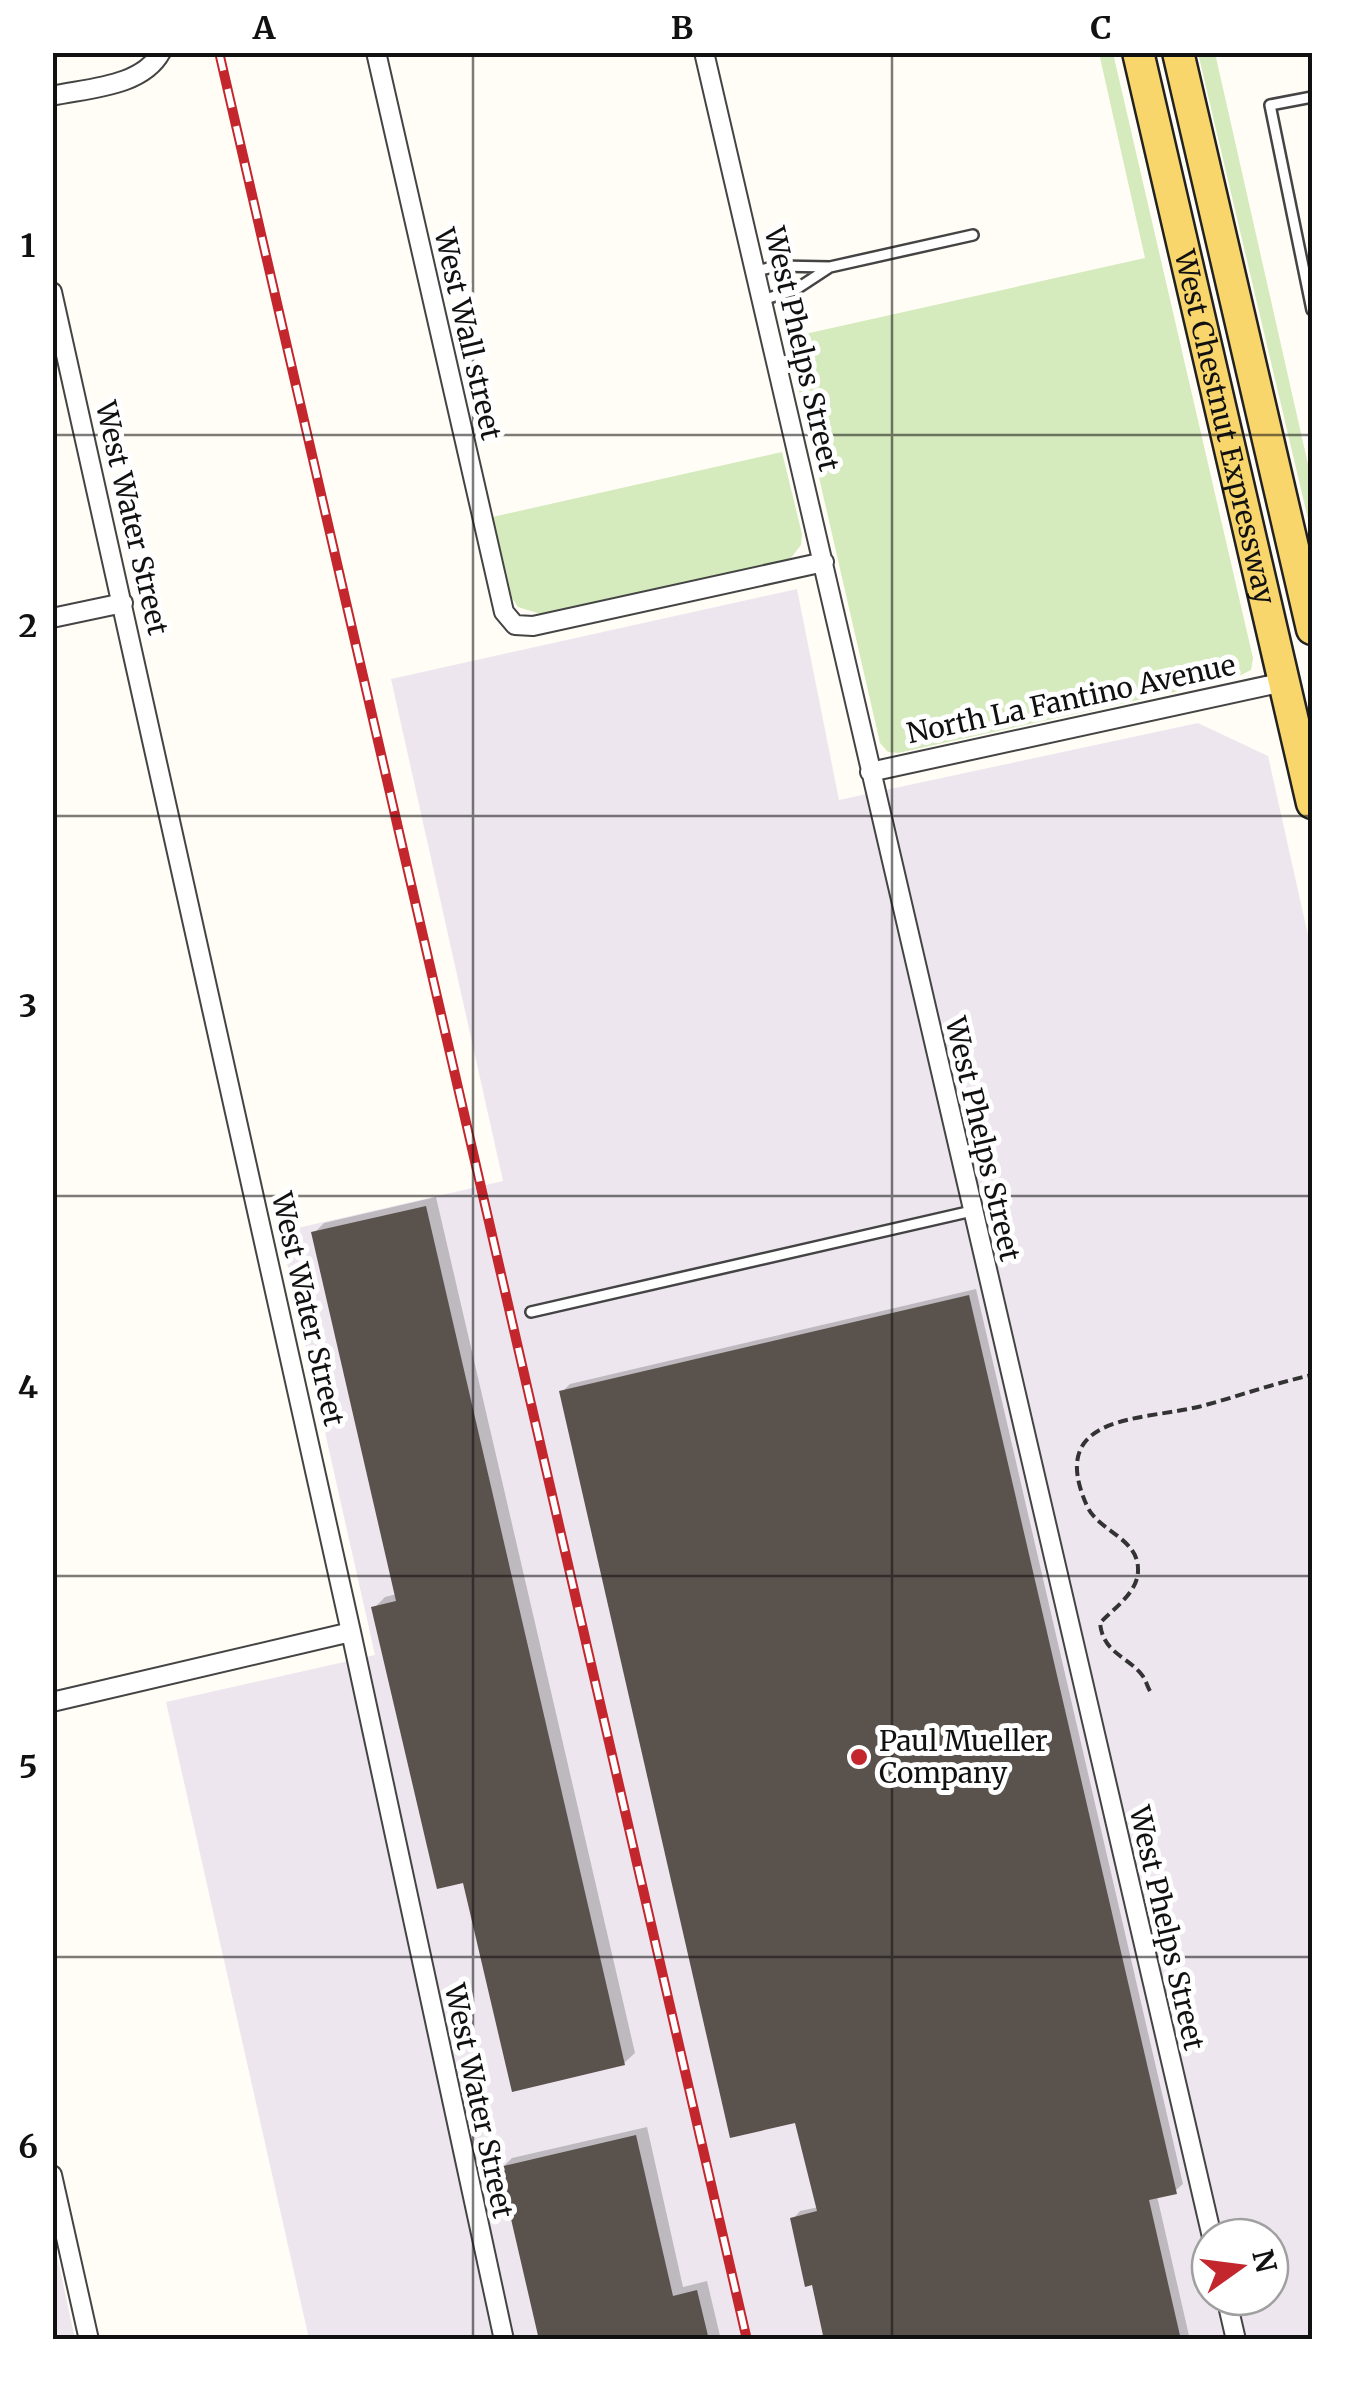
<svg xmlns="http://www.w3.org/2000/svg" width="1365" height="2392" viewBox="0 0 1365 2392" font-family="Merriweather,serif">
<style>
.industrial{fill:#eee6ef;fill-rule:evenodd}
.green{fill:#d5ebbd}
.shadow{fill:#0003}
.building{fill:#5a524d}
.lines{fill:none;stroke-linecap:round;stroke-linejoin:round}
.service-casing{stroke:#444;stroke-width:14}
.minor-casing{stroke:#444;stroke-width:22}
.primary-casing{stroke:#222;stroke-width:35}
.path{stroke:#333;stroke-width:4;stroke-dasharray:10 5;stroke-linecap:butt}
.service{stroke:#fff;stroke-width:9}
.minor{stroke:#fff;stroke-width:18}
.primary{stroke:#f9d66b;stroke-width:30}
.rail-casing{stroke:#c4262e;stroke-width:10}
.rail{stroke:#fff;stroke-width:6;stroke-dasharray:19;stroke-linecap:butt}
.grid{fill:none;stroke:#111;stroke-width:2.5;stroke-opacity:0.55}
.poi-dot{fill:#c4262e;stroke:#fff;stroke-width:4}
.labels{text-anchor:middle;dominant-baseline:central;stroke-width:10;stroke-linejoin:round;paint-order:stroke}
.street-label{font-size:28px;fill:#111;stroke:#fff}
.poi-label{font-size:28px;fill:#111;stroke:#fff;text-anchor:start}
.neatline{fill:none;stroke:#111;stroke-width:4}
.grid-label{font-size:32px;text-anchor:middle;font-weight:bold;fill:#111}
</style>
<rect width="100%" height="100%" fill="#fffdf5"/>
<!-- industrial -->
<path class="industrial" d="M797,589L839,800L1198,723L1268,756L1312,953V2339H309L166,1702L375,1655L280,1232L503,1181L391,679ZM1210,2237H1270V2297H1210Z
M52,2237H53L75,2339H53Z"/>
<!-- green -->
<path class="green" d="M1099,53H1113L1253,658L1251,670L1233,679L898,753L888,752L880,743L787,338L1145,258Z
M1198,53H1215L1312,482V536Z
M782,452L802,534L801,545L790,559L544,615L518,607L508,592L488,518Z"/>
<!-- shadow -->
<path class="shadow" d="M436,1197L635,2053L624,2063L465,1880L374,1608L385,1597L397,1594L314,1233L324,1223Z
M976,1289L1183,2184L1175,2191L1157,2196L1190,2340H850L814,2282L793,2219L800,2211L819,2207L797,2120L562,1392L570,1384Z
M647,2127L683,2287L707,2281L721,2340H541L502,2168L512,2158Z"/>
<!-- building -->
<path class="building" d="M426,1206L625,2065L512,2092L463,1883L437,1889L371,1607L396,1601L311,1232Z
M969,1295L1177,2194L1149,2200L1181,2340H824L812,2285L805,2287L790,2218L817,2211L795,2123L730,2138L559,1391Z
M636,2135L673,2296L697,2290L709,2340H539L499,2167Z"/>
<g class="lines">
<defs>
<path id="service" d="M1312,97L1270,105L1312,310
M756,271L777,266L830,267L973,235
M762,300L795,290L830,267
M531,1312L972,1211"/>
<path id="minor" d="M376,52L504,612L515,625L533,626L824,562
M704,52L1212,2237
M52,96C88,88 142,87 161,52
M52,292L351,1632L504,2340
M52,618L123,603
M870,772L1284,682
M52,1702L351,1632
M52,2175L89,2340
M1226,2297L1236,2340"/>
<g id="primary">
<path id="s1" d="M1138,52L1312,803"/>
<path d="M1178,52L1312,629"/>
</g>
</defs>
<!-- service casing -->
<use href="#service" class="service-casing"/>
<!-- minor casing -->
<use href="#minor" class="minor-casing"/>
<!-- primary casing -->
<use href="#primary" class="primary-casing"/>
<!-- path -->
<path class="path" d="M1150,1691C1147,1686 1146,1680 1142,1675C1126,1655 1103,1653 1100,1623C1114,1608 1139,1592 1138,1569C1138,1538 1098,1531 1087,1506C1045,1412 1144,1421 1202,1406C1239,1396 1275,1383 1312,1375"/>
<!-- service -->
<use href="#service" class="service"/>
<!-- minor -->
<use href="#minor" class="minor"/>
<!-- primary -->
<use href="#primary" class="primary"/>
<defs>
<path id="rail" d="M219,52L747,2340"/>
</defs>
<!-- rail casing -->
<use href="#rail" class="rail-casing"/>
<!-- rail -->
<use href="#rail" class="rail"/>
</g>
<!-- grid -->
<path class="grid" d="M473,52V2340M892,52V2340M52,435H1312M52,816H1312M52,1196H1312M52,1576H1312M52,1957H1312"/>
<!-- markers -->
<circle class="poi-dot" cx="859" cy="1757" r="10"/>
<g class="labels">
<!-- street labels -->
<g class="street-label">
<text transform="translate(468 334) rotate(77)">West Wall street</text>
<text transform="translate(802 349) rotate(77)">West Phelps Street</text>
<text stroke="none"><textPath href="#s1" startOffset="385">West Chestnut Expressway</textPath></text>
<text transform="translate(132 518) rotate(77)">West Water Street</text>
<text transform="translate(1071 699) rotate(-12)">North La Fantino Avenue</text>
<text transform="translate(983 1139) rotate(77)">West Phelps Street</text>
<text transform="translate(308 1309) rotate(77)">West Water Street</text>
<text transform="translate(1167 1928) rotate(77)">West Phelps Street</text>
<text transform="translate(479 2101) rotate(78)">West Water Street</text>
</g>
<!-- poi labels -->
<g class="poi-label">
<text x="879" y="1741">Paul Mueller<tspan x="879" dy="32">Company</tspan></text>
</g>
</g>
<!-- border -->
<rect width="1365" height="2392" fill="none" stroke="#ffffff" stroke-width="110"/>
<!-- north arrow -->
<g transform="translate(1240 2267) rotate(76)"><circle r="48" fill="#ffffff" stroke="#a0a0a0" stroke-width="2.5"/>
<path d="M0-8L18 38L0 25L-18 38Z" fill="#c4262e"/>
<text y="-15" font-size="28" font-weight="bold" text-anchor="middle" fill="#111111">N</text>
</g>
<rect x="55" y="55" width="1255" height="2282" class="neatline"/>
<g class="grid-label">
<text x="264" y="39">A</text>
<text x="682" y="39">B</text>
<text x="1101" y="39">C</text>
<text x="28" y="257">1</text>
<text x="28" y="637">2</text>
<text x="28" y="1017">3</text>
<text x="28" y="1398">4</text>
<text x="28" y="1778">5</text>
<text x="28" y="2158">6</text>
</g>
</svg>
